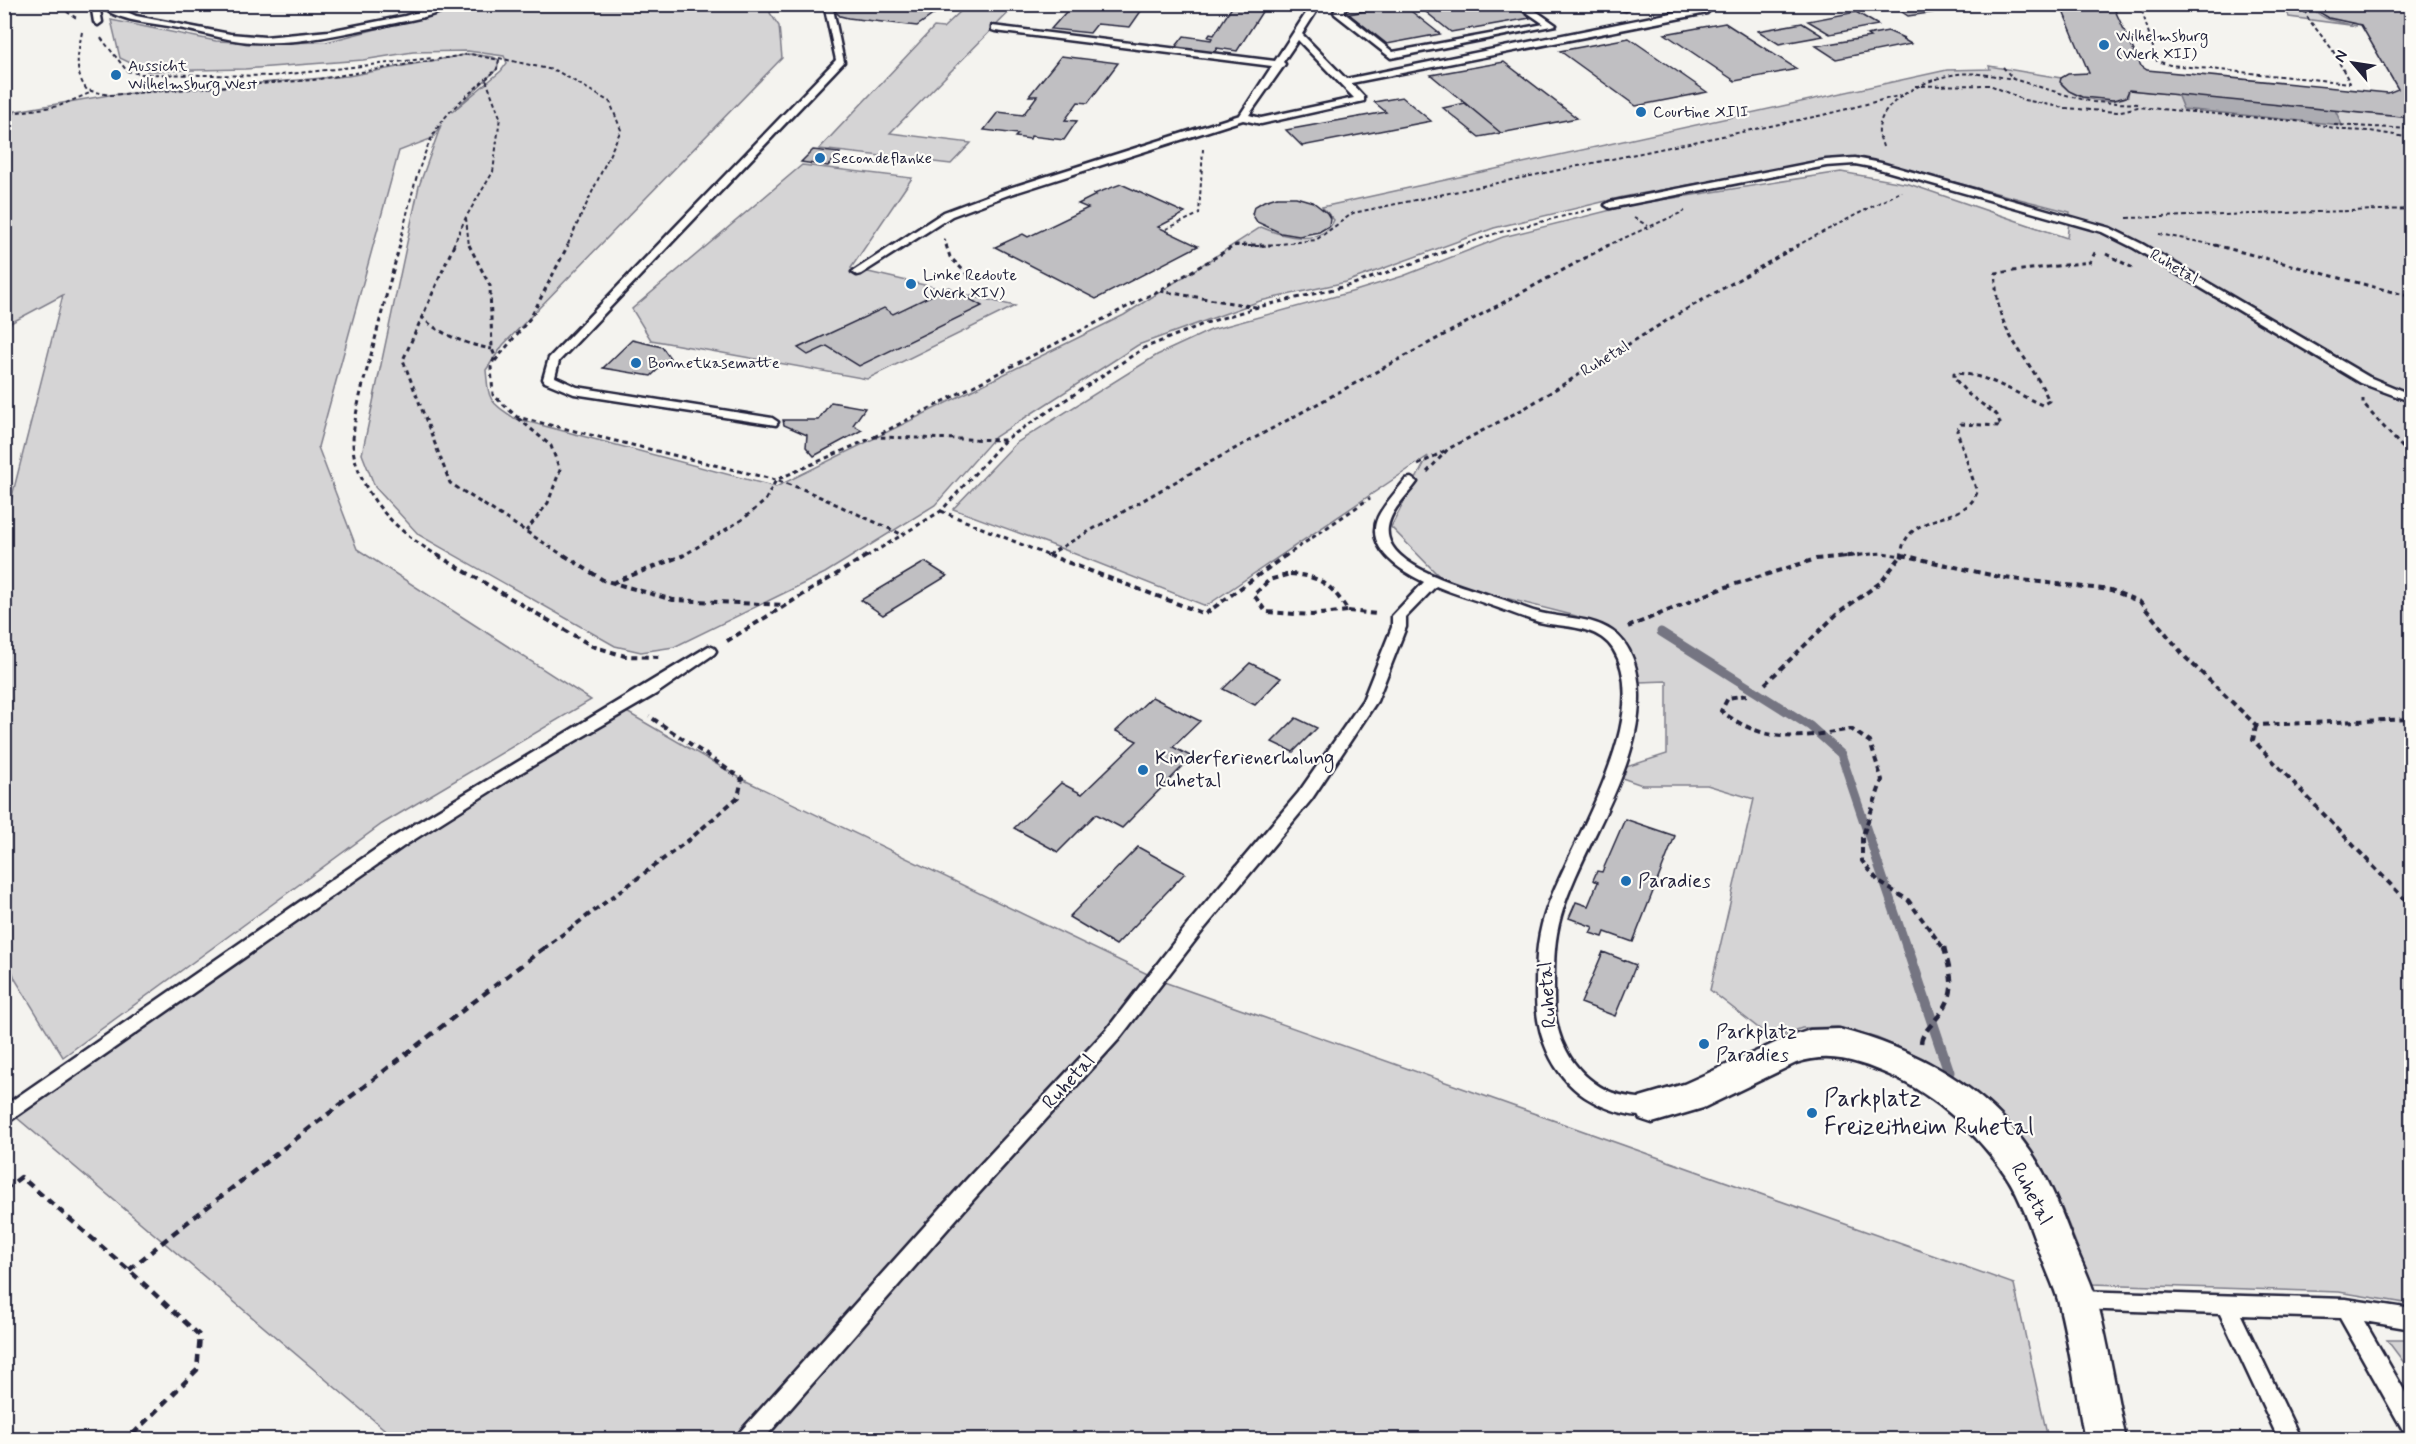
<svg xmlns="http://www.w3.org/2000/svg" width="2416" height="1444" viewBox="0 0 2416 1444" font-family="Mynerve,sans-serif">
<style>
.green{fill:#d5d4d5;stroke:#7c7b88;stroke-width:1.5}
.water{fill:#acacb2;stroke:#757582;stroke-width:1.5}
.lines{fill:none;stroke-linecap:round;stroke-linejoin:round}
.stream-far1{stroke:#757582;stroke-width:9}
.stream{stroke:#757582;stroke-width:11}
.building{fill:#c0bfc2;stroke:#22223b;stroke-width:1.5}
.service-casing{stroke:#22223b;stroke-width:5}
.minor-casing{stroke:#22223b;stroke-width:5}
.path-far3{stroke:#22223b;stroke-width:2;stroke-dasharray:4 3;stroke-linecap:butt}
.path-far2{stroke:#22223b;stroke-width:3;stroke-dasharray:4.5 4;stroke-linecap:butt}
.path-far1{stroke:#22223b;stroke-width:4;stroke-dasharray:6 4.5;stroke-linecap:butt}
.path{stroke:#22223b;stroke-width:4.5;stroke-dasharray:8 6;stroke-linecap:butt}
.service{fill:#fdfcf7;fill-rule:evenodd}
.minor{fill:#fdfcf7;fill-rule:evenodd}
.poi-dot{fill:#1f6fb2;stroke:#fdfcf7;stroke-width:2}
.labels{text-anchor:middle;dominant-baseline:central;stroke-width:4.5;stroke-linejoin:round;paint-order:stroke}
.far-poi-label{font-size:16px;fill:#22223b;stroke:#fdfcf7;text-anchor:start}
.far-street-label{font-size:16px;fill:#22223b;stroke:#fdfcf7}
.poi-label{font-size:20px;fill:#22223b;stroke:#fdfcf7;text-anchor:start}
.street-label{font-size:20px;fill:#22223b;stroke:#fdfcf7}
.near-poi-label{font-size:24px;fill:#22223b;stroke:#fdfcf7;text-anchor:start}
</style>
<rect width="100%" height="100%" fill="#f4f3ef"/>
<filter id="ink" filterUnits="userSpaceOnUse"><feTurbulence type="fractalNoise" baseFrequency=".0167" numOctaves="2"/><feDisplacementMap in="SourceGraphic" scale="12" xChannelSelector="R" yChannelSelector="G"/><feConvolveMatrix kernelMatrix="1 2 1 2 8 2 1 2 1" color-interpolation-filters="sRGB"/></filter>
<g filter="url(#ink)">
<!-- green -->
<path class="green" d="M633,4L773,5L770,13L779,26L782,58L503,345L486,370C489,401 488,400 514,418L776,487L1124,315L1261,227C1282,236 1322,248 1334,220L1322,207L1947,70L1990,69L1989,66L2061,78L2062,85C2076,100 2109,106 2128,96L2129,90L2411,118V1304L2339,1292L2092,1284L2062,1208L2036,1159L2001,1119L1964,1084L1923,1058L1877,1038L1837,1027L1802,1028L1783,1035L1761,1030L1710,990L1754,799L1707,785H1642L1622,778L1626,767L1667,754V681L1639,682L1632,657L1619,637L1576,616L1470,589L1439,576L1391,527L1428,456L1206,606L1060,548L953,509L1016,443L1157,355L1211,330L1355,291L1403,276L1503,237L1635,204L1841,172L1909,184L2067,238L2070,212L1880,163L1853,158L1793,166L1623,197L1494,228L1346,282L1260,301L1138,345L995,437L935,505L825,573L674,647L641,652L615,646L419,535L375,487L362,454L419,186L441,125L433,138L399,151L318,447L357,549L591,700L382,824L63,1057L15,979L5,950V524L63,295L5,326V113L109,95L348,76L470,54L493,57L499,60L497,69L452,112L501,71L507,63L504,56L468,51L413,52L363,60L245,69L147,71L120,58L111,20L216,41L266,43L326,42L443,12L495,5Z
M958,5H1016L890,133L971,143L951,164L819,149L934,27L943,28L963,9L955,8Z
M2284,5H2311C2319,21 2341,22 2357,26L2289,17Z
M802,165L912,178L851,268L1015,306L867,379L651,340L632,309Z
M625,711L742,779L1164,982L2014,1284L2048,1439H396L16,1117L353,876Z
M2387,1340H2411V1372Z"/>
<!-- water -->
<path class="water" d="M2177,94L2335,110L2342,125L2183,109Z"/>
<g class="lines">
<!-- stream-far1 -->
<path class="stream-far1" d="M1661,632L1810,726L1841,754L1907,949"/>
<!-- stream -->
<path class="stream" d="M1907,947L1949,1072"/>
</g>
<!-- building -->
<path class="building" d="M921,4L935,6L934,14L917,26L848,18L840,16L835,11L839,4Z
M1073,4H1146L1130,27L1097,24L1090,33L1051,29Z
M1234,4H1267L1237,51L1217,48L1213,54L1174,49L1184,36L1211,40L1212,38L1208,37L1210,34L1214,35Z
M1402,4L1440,34L1387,44L1349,14Z
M1416,4H1512L1530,18L1451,32Z
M1598,4H1639L1626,12Z
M1890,4H1993L1908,16Z
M2060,4H2112L2141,66L2147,70L2388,93L2398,89L2361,25L2329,18L2319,12L2314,5L2412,4V118L2129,90L2126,97L2113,100L2082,97L2069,91L2060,82L2061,78L2068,74L2089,73Z
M1856,12L1878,25L1830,34L1808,21Z
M1725,23L1797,69L1735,81L1665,34Z
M1802,23L1823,36L1779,44L1758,31Z
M1888,31L1904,38H1901L1911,44L1836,59L1816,46L1870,37L1867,35Z
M1629,38L1707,92L1636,106L1560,51Z
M1061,56L1118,63L1088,103L1078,102L1065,120L1077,121L1064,140L1031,136L1030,139L1015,137L1018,134L984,130L998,112L1023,115L1037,96H1029Z
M1504,62L1577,118L1501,133L1431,75Z
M1402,97L1431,121L1302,146L1286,130L1386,112L1374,102Z
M1465,103L1501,133L1479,137L1443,108Z
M813,150L840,153L828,166L801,162Z
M1121,184L1185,213L1158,227L1198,246L1096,299L995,247L1023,234L1028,237L1088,208L1078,204L1096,195L1094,194Z
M1277,197H1296L1313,202L1327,213L1330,218L1329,226L1319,232L1299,236L1281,233L1257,222L1252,214L1254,207L1264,201Z
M949,287L982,306L859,366L827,346L808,355L798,348L884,308L893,314Z
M632,340L662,347L670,358L651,376L603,368Z
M831,402L865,408L853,425L862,430L814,456L806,447L807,435L784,425L783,420H818Z
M925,562L947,576L883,615L861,600Z
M1250,663L1281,678L1255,705L1223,689Z
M1152,697L1200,721L1173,747L1192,757L1122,828L1096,814L1058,852L1014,828L1061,783L1082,794L1137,741L1116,731Z
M1296,718L1317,728L1293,752L1272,742Z
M1625,819L1675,836L1633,942L1605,932L1603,937L1590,933L1593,927L1569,918L1576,902L1588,906L1598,882L1593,880L1597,871L1602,872Z
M1138,847L1185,873L1116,945L1069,917Z
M1603,952L1636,965L1615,1016L1581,1003Z"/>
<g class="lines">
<defs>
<path id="service" d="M91,4H109L136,16L230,34L265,37L329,31L405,16L443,4H456C437,17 408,20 386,25C341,34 296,45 250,42C224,40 199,31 173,27C148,22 120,22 99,5L102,22L98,25L94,22Z
M824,4H832L844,62L559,361L555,377L577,387L772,418L778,422L776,425L574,394L545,382L543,379L549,358L836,60Z
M1312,4H1321L1302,34L1346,79L1716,4L1707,13L1351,83L1364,97V101L1261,124L1243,120L1008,195L952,216L861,274L857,275L852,272L944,212L1000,191L1240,115L1272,66L995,31L992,30V26L1275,61ZM1298,40L1354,98L1261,118L1249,115L1285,64L1283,62Z
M1339,4H1350L1343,12L1393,52L1544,24L1515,4H1526L1556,25L1391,58L1335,14L1334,12Z
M1742,4H1771L1767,7Z
M1855,158L1881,163L2110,228L2142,244L2369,377L2412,395V402L2361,383L2134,248L2102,232L1876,168L1855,164L1826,166L1610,208L1605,205L1610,202L1826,160Z
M1411,478L1417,482C1407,496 1391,509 1388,527C1382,567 1467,587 1495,597C1509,601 1523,608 1537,612C1562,619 1590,616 1612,631C1632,644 1639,672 1639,695C1640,772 1582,844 1561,916C1553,944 1554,968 1554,997C1554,1036 1570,1071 1606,1090C1623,1099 1641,1096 1659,1102L1661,1108L1659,1114C1637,1121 1604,1109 1585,1097C1551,1074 1536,1034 1536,995C1536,966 1536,941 1545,914C1567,846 1656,718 1613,649C1607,640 1598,634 1588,631C1572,625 1555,626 1539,622C1521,617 1505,610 1487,604C1470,598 1452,593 1436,586L1406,617V627L1377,701L1311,800L1204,929L1119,1039L980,1192L763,1440H737L740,1432L966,1180L1107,1029L1192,919L1299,792L1363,700L1392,627V616L1424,582C1401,571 1364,548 1378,517C1385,503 1397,491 1406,479Z
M709,646L714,648L716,651L714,654L656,694L510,779L404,846L4,1125V1106L392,838Z
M2077,1291L2346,1299L2412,1309V1329L2364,1321L2412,1404V1435L2404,1432L2340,1318L2241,1315L2301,1440H2279L2220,1314L2077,1309L2070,1307L2067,1300L2070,1293Z"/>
<path id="minor" d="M1839,1029C1915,1049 1984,1085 2030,1151C2049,1178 2061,1211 2073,1242C2081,1261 2091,1281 2097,1301C2109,1346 2116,1394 2126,1440H2085C2076,1394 2070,1346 2058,1300C2054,1286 2047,1272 2042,1258C2031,1230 2022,1199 2005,1174C1978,1134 1936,1096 1892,1076C1860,1062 1831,1051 1796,1063L1703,1108L1652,1123L1640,1119L1634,1108L1640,1097L1684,1084L1784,1039L1810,1030Z"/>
</defs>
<!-- service casing -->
<use href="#service" class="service-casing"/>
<!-- minor casing -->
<use href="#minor" class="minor-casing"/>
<!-- path-far3 -->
<path class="path-far3" d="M55,4L78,19
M1588,4L1607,10
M2140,4L2157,61L2170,65L2350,83L2332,49L2309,20L2301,4
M82,32C78,53 73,72 87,90L109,95L313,80L470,54L499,60L497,69C480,85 458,101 443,120C419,150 409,209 399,246
M101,38L127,71L141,74L272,76L433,58
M499,58L557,71L610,102L621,130L567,246
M2003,67L2013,79L2073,97L2093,102L2140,104
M1915,86L1990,85L2024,100L2065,108L2117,112L2138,107L2305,122L2344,130L2370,131L2412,138
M4,114L59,106L92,92
M2334,125L2412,129
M1883,147C1882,143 1880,138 1879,134C1876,100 1931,77 1958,74C1976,72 1995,76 2013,79
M466,218L469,246
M1634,218L1648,226
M2127,218L2412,209
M1166,229L1199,214L1203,149
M2159,234L2220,246
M944,238L947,246
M453,246L466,217L493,172L500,117L486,80
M1234,246H1262L1316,240L1353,213L1823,115L1902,95
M1460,246L1497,233L1592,209
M1606,246L1685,211
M1796,246L1902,191"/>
<!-- path-far2 -->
<path class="path-far2" d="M400,245C390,280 381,316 372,351C365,378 347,434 355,459C367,504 401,534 440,557
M454,245L403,360L450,483L566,557
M469,245L490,286L492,349L495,356L491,367L493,395L517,417L776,480L874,437L1005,440
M946,245L950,257L969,276
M2215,245L2412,297
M2106,254L2133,268
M1160,291L1256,307
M421,316C438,334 468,345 492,349
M495,361L531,317L568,245
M2363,399V404L2412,458
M518,418L551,446L560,470L548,503L526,531
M874,437L1160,290L1236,245H1273
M1418,465L1446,450
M1427,472L1448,449L1525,408L1671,318L1799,245
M941,511L1052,557
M1048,555L1194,471L1609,245
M681,557L743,519L765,501L776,480L805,490L901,534
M866,557L941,511L1005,440L1144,348L1206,323L1258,307L1351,285L1464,245
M1284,557L1370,498
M1842,557L1882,553L1908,557
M1901,557C1902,552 1902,547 1904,543C1918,512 1967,523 1977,492L1957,431L1961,424L2001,426L1997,415L1968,394L1954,378V373C1987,374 2013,392 2042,405L2049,401C2027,350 1993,334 1996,273L2090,262L2097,249"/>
<!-- path-far1 -->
<path class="path-far1" d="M437,555L592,646L625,656L659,657
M564,555L603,580L673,600L784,605
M1048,555L1205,614L1286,555
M1902,555L2004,578L2111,590L2140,602L2186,658L2256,725L2412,719
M1290,574C1322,576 1332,586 1348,611L1312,615L1266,612L1254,595L1269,580Z
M612,583L684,555
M1348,611L1377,614
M1628,627L1723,588L1816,559L1859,555
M727,641L868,555
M1765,684L1836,615L1881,582L1902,555
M1747,695L1728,698L1721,711C1767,745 1798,738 1851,729L1870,742L1882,780L1862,838V861L1879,882L1908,900L1944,949
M2256,725L2253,740L2412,907
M543,949L690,839L738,797L742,779L649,716"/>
<!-- path -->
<path class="path" d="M1921,1043C1922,1033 1930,1027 1936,1019C1959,992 1951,978 1944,947
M4,1190L21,1177L129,1270L200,1336L197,1370L127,1440
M129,1270L175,1232L545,947"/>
<!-- service -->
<use href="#service" class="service"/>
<!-- minor -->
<use href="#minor" class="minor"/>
</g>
</g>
<!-- markers -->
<g class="poi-dot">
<circle cx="2104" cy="45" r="6"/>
<circle cx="116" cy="75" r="6"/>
<circle cx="1641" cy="112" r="6"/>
<circle cx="820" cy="158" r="6"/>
<circle cx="911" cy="284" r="6"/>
<circle cx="636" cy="363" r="6"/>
<circle cx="1143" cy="770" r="6"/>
<circle cx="1626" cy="881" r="6"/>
<circle cx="1704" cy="1044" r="6"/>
<circle cx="1812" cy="1113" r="6"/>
</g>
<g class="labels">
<!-- far-poi labels -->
<g class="far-poi-label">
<text x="2116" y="36">Wilhelmsburg<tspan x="2116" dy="18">(Werk XII)</tspan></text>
<text x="128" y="66">Aussicht<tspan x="128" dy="18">Wilhelmsburg West</tspan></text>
<text x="1653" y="112">Courtine XIII</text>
<text x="832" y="158">Secondeflanke</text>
<text x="923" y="275">Linke Redoute<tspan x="923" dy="18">(Werk XIV)</tspan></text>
<text x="648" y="363">Bonnetkasematte</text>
</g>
<!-- far-street labels -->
<g class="far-street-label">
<text transform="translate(2174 267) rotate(31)">Ruhetal</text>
<text transform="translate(1605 359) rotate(-31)">Ruhetal</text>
</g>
<!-- poi labels -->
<g class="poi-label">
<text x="1155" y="758">Kinderferienerholung<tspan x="1155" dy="23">Ruhetal</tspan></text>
<text x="1638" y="881">Paradies</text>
<text x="1716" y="1032">Parkplatz<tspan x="1716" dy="23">Paradies</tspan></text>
</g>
<!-- street labels -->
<g class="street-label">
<text transform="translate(1548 995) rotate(-94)">Ruhetal</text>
<text transform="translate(1069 1082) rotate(-47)">Ruhetal</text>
<text transform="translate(2031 1194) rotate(63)">Ruhetal</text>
</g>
<!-- near-poi labels -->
<g class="near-poi-label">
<text x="1824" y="1099">Parkplatz<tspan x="1824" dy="28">Freizeitheim Ruhetal</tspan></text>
</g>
</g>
<!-- margin -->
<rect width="2416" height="1444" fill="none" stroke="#fdfcf7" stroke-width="24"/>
<rect x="12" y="12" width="2392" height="1420" fill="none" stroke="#22223b" stroke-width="2" filter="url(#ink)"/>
<!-- north arrow -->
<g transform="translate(2353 63) rotate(299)" stroke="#fdfcf7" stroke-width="4.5" paint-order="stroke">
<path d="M0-4.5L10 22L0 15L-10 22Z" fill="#22223b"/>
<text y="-9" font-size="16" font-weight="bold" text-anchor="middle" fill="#22223b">N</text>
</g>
</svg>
